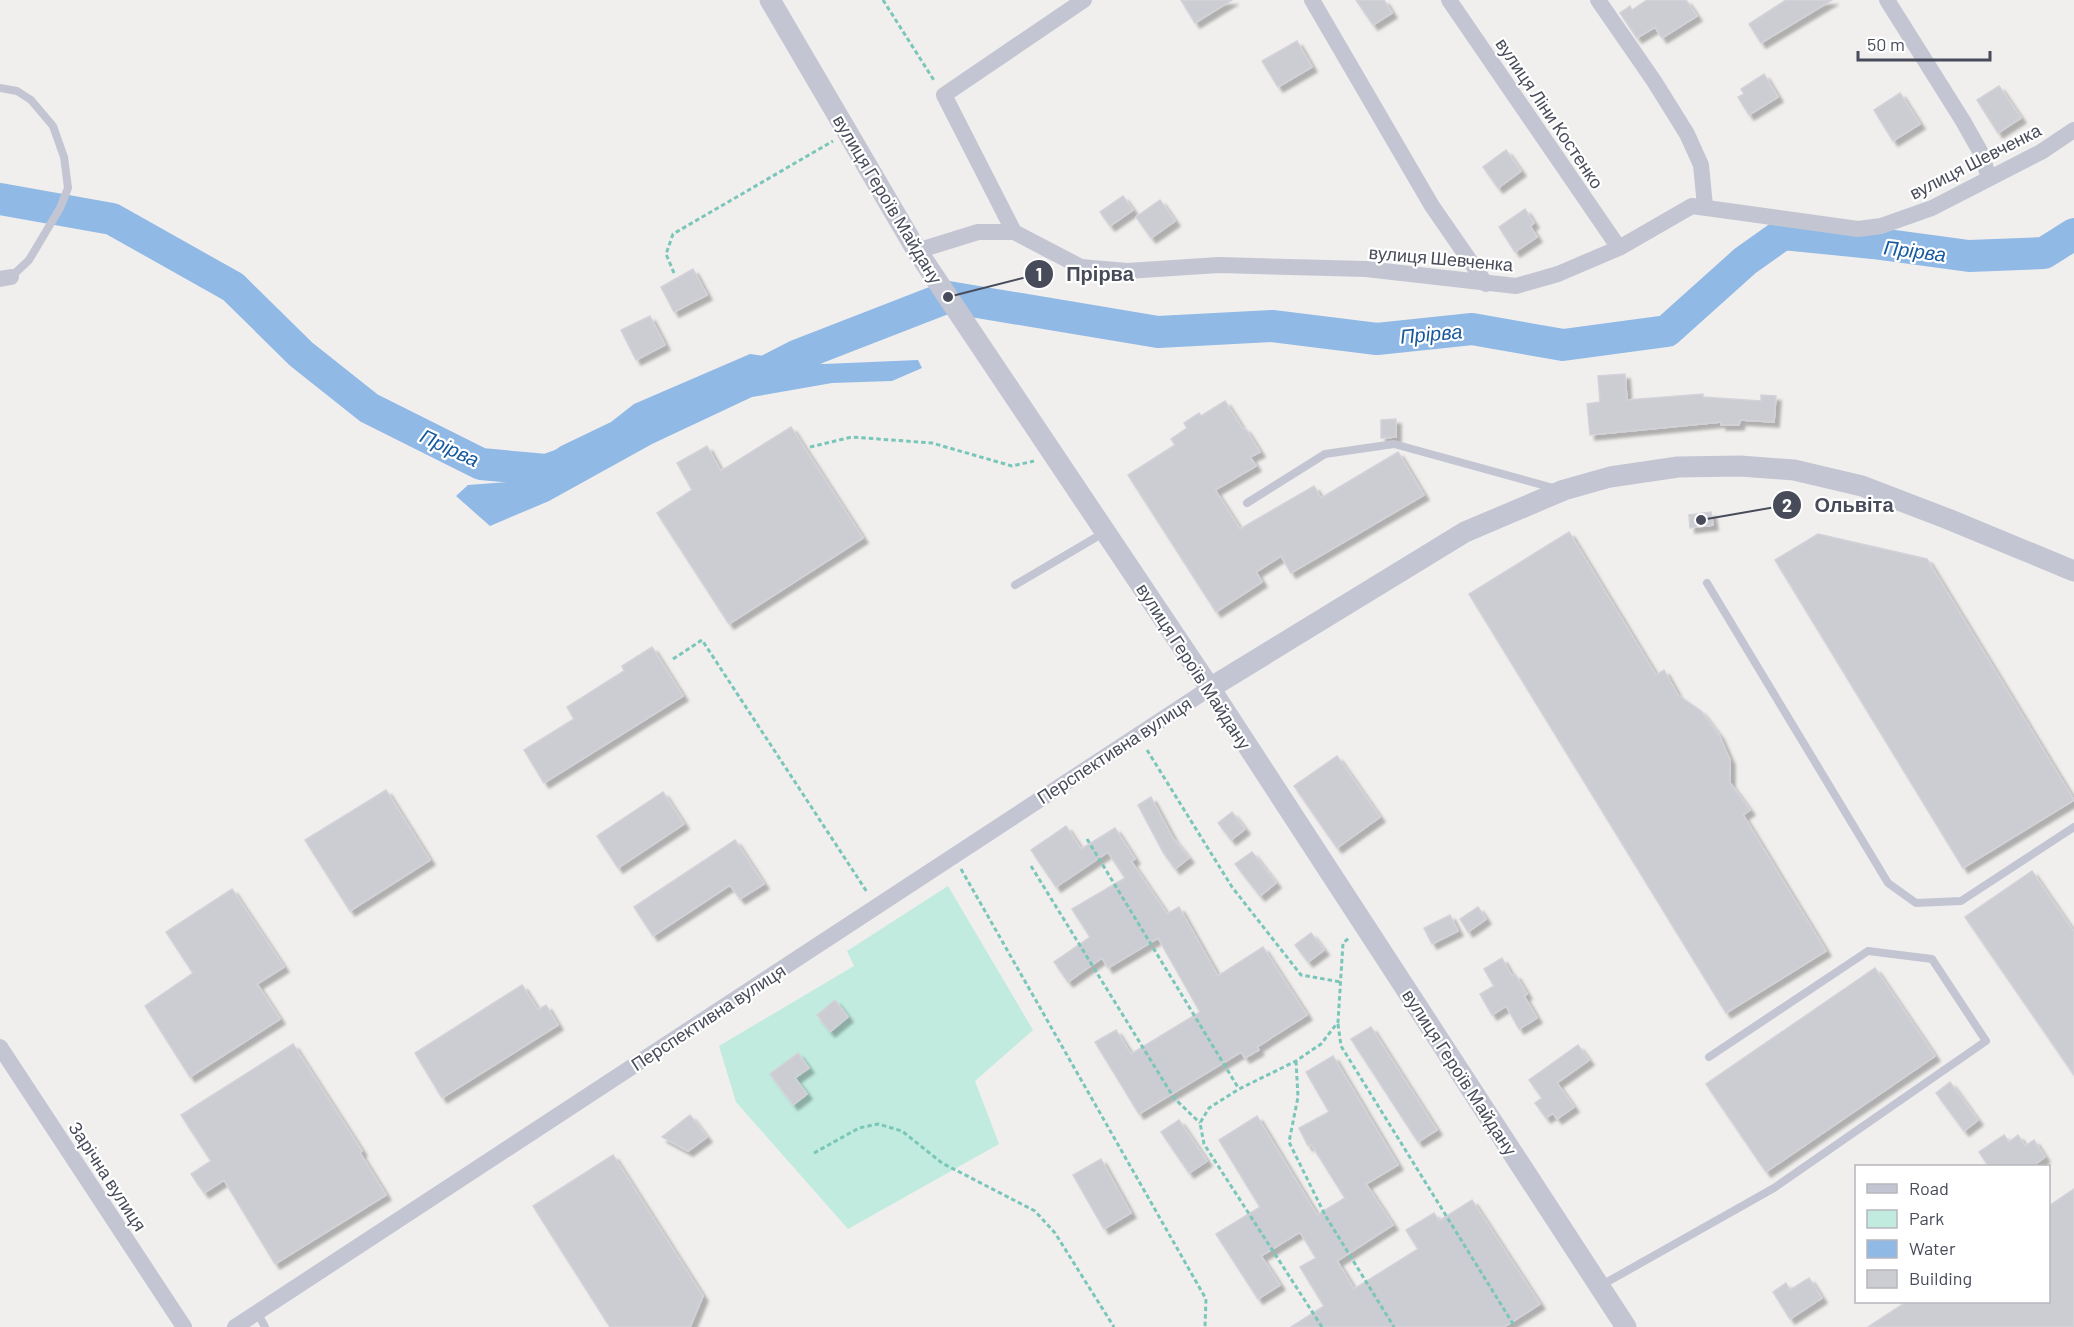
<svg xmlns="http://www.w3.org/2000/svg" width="2074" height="1327" viewBox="0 0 2074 1327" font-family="Barlow,sans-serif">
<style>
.green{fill:#c0ebde}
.water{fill:#90b9e5}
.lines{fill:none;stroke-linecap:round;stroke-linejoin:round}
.river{stroke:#90b9e5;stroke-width:32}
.building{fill:#ccccd3;stroke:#d3d2d9;stroke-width:1.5;filter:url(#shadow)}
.path{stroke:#7ac6b8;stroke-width:3;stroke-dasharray:4.5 3;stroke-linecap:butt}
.service{stroke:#c3c6d2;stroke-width:8}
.minor{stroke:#c3c6d2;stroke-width:16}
.tertiary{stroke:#c3c6d2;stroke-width:21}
.labels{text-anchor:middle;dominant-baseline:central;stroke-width:4.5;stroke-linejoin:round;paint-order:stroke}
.street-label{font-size:18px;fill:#484c5a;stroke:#fff}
.water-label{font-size:20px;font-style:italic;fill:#17599d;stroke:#fff}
.leader{fill:none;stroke:#484c5a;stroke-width:2}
.callout-dot{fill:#484c5a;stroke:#fff;stroke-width:2}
.mark-label{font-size:18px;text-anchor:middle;font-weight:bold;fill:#fff}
.callout-label{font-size:20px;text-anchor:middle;font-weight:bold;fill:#484c5a;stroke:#fff;stroke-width:4.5;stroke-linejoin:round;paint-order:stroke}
</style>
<defs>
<filter id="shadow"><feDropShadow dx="5" dy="5" stdDeviation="1.5" flood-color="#0004"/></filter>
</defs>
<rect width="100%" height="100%" fill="#f0efee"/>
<!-- green -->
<path class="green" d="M948,886L1033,1030L975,1081L999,1144L848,1229L736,1102L719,1046L854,966L847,951Z"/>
<!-- water -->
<path class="water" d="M750,354L824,364L918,360L922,368L892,381L832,383L752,397L652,444L549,501L490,526L456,496L468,485L508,482L561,446L611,422L634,404Z"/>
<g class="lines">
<!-- river -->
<path class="river" d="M0,199L112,219L233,287L301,354L369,408L481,464L546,470L569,462
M751,379L796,356L948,297L1158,332L1272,326L1377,339L1472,329L1563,345L1667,331L1745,261L1783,234L1873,243L1969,256L2044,253L2074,234"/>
</g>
<!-- building -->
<path class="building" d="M1181,0H1232L1195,23Z
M1356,0H1384L1392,13L1373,25Z
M1647,0H1686L1697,16L1662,38L1655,27L1637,38L1620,13L1630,6L1632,10Z
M1786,0H1832L1761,43L1749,24Z
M1297,41L1312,67L1278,87L1262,61Z
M1764,74L1778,97L1749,115L1738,97L1744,94L1741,89Z
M1999,86L2021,118L1998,133L1977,100Z
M1900,93L1920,124L1893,141L1874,110Z
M1506,150L1521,171L1498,188L1483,167Z
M1123,196L1133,210L1110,226L1100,212Z
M1160,200L1175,221L1151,238L1136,217Z
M1525,209L1534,223L1530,226L1537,237L1515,252L1499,227Z
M693,269L707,295L674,312L661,287Z
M650,316L665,345L636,360L621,330Z
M1625,374L1627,400L1703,394V397L1761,401V395L1776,396L1774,422L1740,420L1739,425H1721V422L1590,435L1587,404L1600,402L1598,376Z
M1225,401L1243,429L1245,428L1260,452L1250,457L1256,466L1215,490L1240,529L1314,486L1321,498L1398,452L1424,495L1291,573L1281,556L1256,572L1262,582L1216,612L1128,475L1175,445L1171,439L1187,428L1184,423L1199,413L1201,416Z
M1396,419V437L1381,438V420Z
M791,427L863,538L729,624L657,513L692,490L677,463L707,446L721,471Z
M1711,512L1713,525L1690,528L1689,515Z
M1569,532L1656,675L1664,670L1678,695L1701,711L1719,735L1730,760V783L1750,810L1743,815L1826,951L1726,1013L1469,594Z
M1818,534L1927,559L2074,800L1963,868L1775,560Z
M652,647L683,696L544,783L524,750L574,719L567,707L624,671L622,666Z
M1337,756L1380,817L1337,848L1294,786Z
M386,790L430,860L350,911L305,840Z
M663,792L684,824L618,868L597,836Z
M1151,797L1173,838L1189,858L1175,869L1163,852L1138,805Z
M1232,812L1245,829L1231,840L1218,823Z
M1066,826L1081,849L1115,828L1135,859L1131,861L1167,914L1179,907L1218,976L1263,947L1307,1015L1257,1047L1259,1050L1245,1058L1241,1052L1139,1114L1095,1042L1116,1030L1131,1054L1200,1012L1158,938L1108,968L1102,958L1068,982L1054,962L1090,937L1072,909L1125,878L1108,852L1056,887L1031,850Z
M735,840L764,884L740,899L730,885L653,936L634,907Z
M1252,852L1276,883L1260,896L1235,864Z
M2032,871L2074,932V1075L1965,917Z
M232,889L284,967L257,984L280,1019L190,1077L145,1006L193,973L166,932Z
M1478,907L1486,919L1468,932L1460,919Z
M1450,915L1458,931L1432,944L1424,928Z
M1311,933L1324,950L1308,962L1295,945Z
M1502,958L1512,976L1515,974L1527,994L1524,996L1537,1018L1519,1029L1506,1006L1492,1015L1480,994L1494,986L1484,969Z
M1875,968L1935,1056L1766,1172L1706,1084Z
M522,985L538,1010L546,1005L558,1025L442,1098L415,1053Z
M835,1000L848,1017L830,1032L817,1015Z
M1371,1027L1437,1130L1418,1142L1351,1039Z
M293,1044L362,1151L360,1153L386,1195L275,1264L224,1180L204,1193L191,1174L211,1161L181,1115Z
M1578,1045L1589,1060L1557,1083L1574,1107L1557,1119L1553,1113L1546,1118L1535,1103L1542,1098L1529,1080Z
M798,1053L809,1068L795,1078L807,1094L793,1105L770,1074Z
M1333,1056L1398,1165L1366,1184L1393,1225L1337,1261L1354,1289L1418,1249L1406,1230L1434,1213L1439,1221L1472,1200L1540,1304L1504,1327H1291L1324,1306L1300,1267L1316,1258L1300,1232L1261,1256L1280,1285L1258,1299L1216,1234L1260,1207L1219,1140L1257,1116L1317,1215L1345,1198L1311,1144L1308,1146L1299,1128L1329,1112L1306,1072Z
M1950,1082L1978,1120L1964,1131L1936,1093Z
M690,1115L707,1137L688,1151L662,1137Z
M1179,1120L1207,1161L1189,1173L1161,1132Z
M2004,1135L2009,1142L2018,1135L2025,1146L2034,1140L2045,1157L2031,1167H1989L1979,1152Z
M613,1155L703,1296L690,1327H610L533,1206Z
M1101,1159L1131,1213L1104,1229L1073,1175Z
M2074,1189V1327H1868L1906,1302H2049V1206Z
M1809,1278L1822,1298L1790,1319L1773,1292L1786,1283L1790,1290Z"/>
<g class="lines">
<!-- path -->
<path class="path" d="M883,0L935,82
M674,273L666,254L673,234L833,141
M810,447L852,437L932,443L1012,466L1034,461
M673,659L702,640L867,892
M1147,750L1232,887L1301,975L1341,982
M1087,839L1239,1089
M1031,866L1174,1098L1200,1123
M961,869L1206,1299L1205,1327
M1338,1024L1341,1046L1515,1327
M1296,1061L1298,1097L1289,1142L1325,1215L1394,1327
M814,1153L859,1128L878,1124L902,1131L942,1163L1035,1211L1055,1233L1114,1327
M1322,1327L1204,1144L1200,1123L1209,1108L1239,1089L1296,1061L1321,1044L1338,1022L1343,943L1349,938"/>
<!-- service -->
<path class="service" d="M0,88L17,91L31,100L53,126L64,157L68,188L60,208L29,260L11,277
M1247,503L1325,454L1394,444L1557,489
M1707,583L1888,883L1916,903L1961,901L2074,827
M1015,585L1105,532
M1600,1286L1774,1188L1986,1041L1932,959L1868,951L1709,1057
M257,1312L265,1327"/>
<!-- minor -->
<path class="minor" d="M1312,0L1432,206L1486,284
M1449,0L1619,248
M1598,0L1654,81L1687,134L1701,165L1705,206
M1887,0L1963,121L1981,153L1989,178
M1014,232L944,95L1084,0
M917,251L978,232H1014L1081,267L1127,271L1219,265L1366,269L1516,286L1558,274L1619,248L1692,206L1858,229L1881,226L1932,208L2041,152L2074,130
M0,279L11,277
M0,1047L184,1327
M235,1327L1210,688"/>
<!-- tertiary -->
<path class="tertiary" d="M770,0L917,251L1210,688L1626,1327
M1210,688L1465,532L1564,490L1610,477L1678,467L1740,466L1794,470L1862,486L1948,519L2074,571"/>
</g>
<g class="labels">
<!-- street labels -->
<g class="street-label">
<text transform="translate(1550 113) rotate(56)">вулиця Ліни Костенко</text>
<text transform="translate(1975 161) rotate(-27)">вулиця Шевченка</text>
<text transform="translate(888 199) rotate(59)">вулиця Героїв Майдану</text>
<text transform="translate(1441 258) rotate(5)">вулиця Шевченка</text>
<text transform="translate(1194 666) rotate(57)">вулиця Героїв Майдану</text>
<text transform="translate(1114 750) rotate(-33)">Перспективна вулиця</text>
<text transform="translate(708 1017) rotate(-33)">Перспективна вулиця</text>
<text transform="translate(1460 1072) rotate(57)">вулиця Героїв Майдану</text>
<text transform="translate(108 1176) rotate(57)">Зарічна вулиця</text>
</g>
<!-- water labels -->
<g class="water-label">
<text transform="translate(1915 250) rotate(7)">Прірва</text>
<text transform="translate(1431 333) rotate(-5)">Прірва</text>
<text transform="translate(450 447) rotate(25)">Прірва</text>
</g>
</g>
<!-- callouts -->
<path class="leader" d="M948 297L1039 274M1701 520L1787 505"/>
<g class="callout-dot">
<circle cx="948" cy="297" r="6"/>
<circle cx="1701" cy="520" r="6"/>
<circle cx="1039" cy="274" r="15"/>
<circle cx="1787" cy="505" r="15"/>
</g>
<g class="mark-label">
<text x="1039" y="281">1</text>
<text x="1787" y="512">2</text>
</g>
<g class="callout-label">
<text x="1100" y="281">Прірва</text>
<text x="1854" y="512">Ольвіта</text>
</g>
<!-- legend -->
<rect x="1855" y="1165" width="195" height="138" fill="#ffffff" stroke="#b6b7bd" stroke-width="1.5"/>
<rect x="1867" y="1184" width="30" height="9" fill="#c3c6d2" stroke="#b6b7bd" stroke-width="1.5"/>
<text x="1909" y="1195" font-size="18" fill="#484c5a">Road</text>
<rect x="1867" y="1210" width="30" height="18" fill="#c0ebde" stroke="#b6b7bd" stroke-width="1.5"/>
<text x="1909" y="1225" font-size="18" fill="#484c5a">Park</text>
<rect x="1867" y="1240" width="30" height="18" fill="#90b9e5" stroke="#b6b7bd" stroke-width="1.5"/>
<text x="1909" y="1255" font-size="18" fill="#484c5a">Water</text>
<rect x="1867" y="1270" width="30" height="18" fill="#ccccd3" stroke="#b6b7bd" stroke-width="1.5"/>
<text x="1909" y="1285" font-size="18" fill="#484c5a">Building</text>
<!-- scale -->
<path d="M1858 51v9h132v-9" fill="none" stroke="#484c5a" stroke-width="3"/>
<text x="1867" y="51" font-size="18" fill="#484c5a" stroke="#ffffff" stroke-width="4.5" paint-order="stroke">50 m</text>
</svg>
